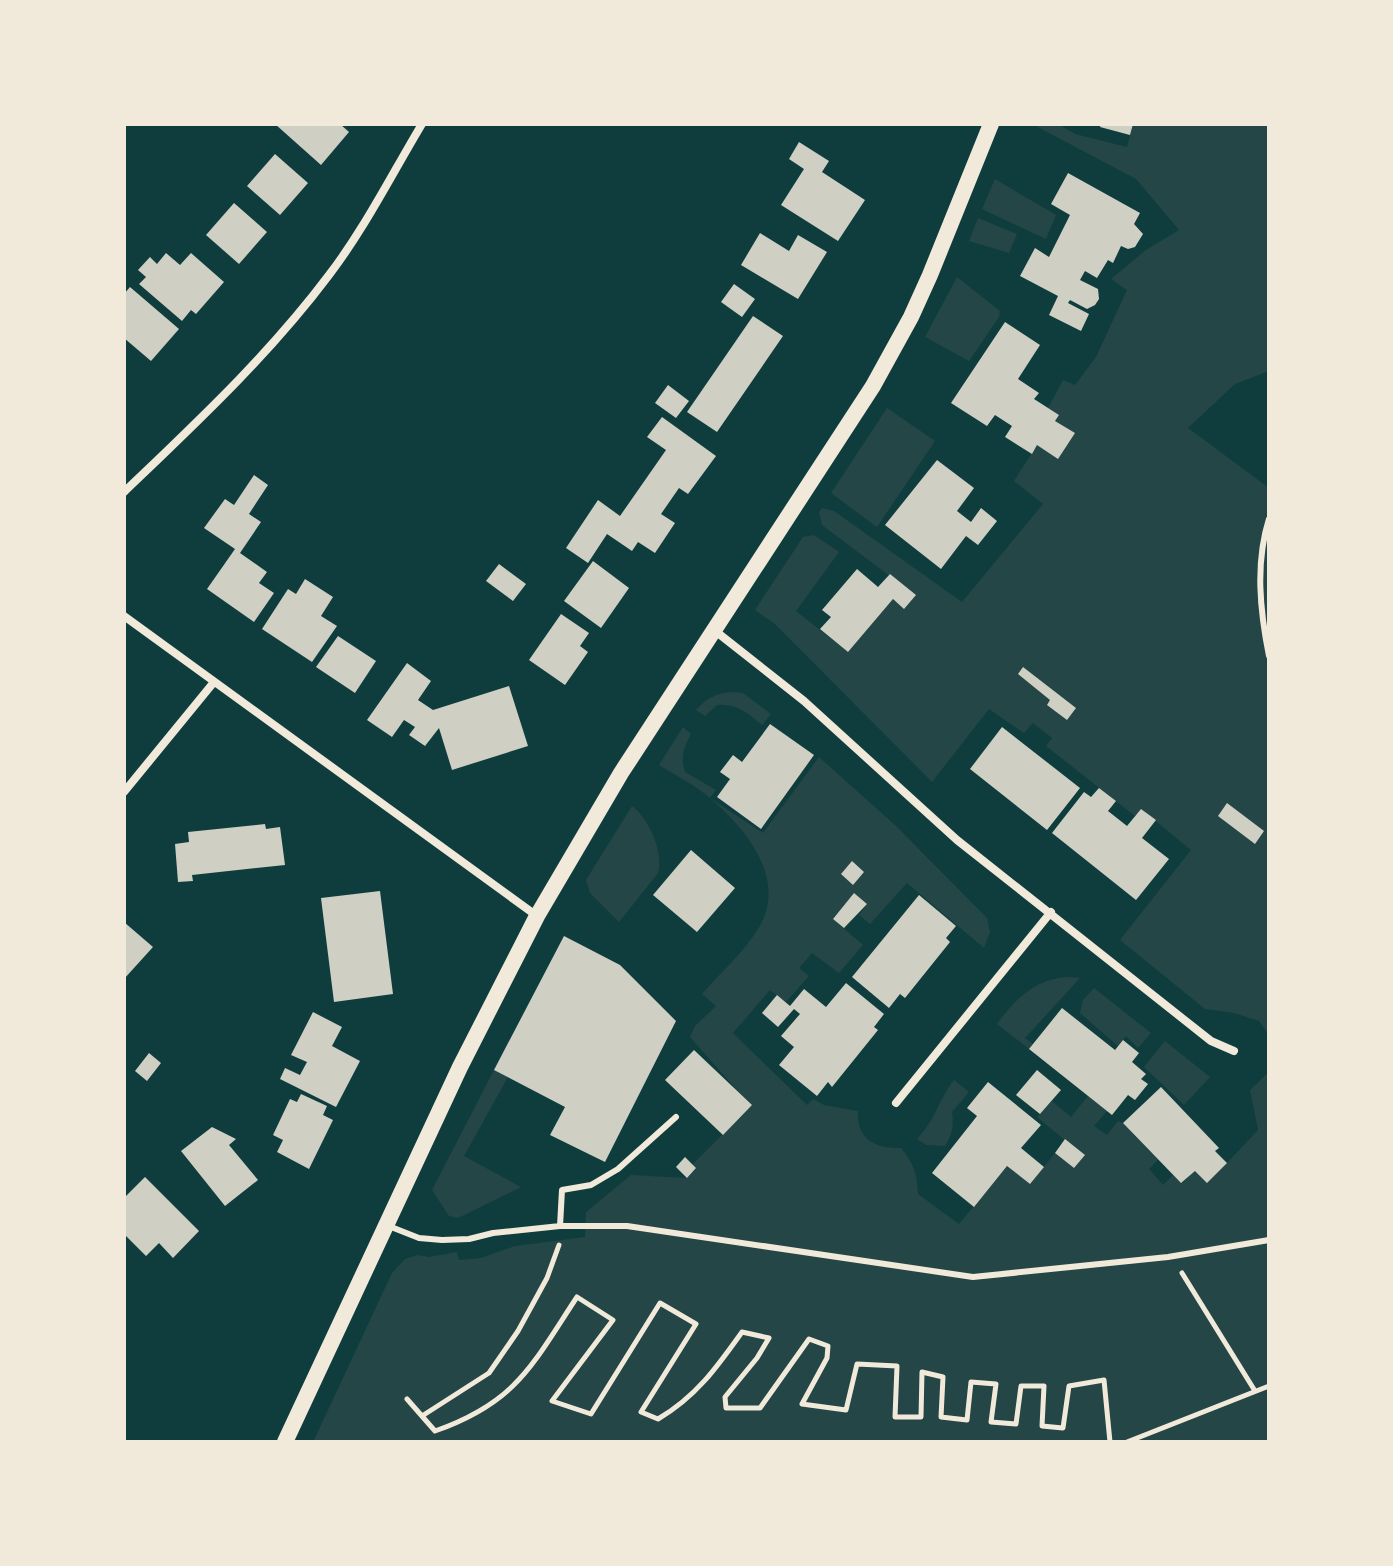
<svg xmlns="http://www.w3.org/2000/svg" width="1393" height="1566" viewBox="0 0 1393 1566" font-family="'Work Sans',sans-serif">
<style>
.green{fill:#244646}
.building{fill:#cfcfc3}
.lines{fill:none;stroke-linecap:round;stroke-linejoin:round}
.path{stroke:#f1e9da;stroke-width:5}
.service{stroke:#f1e9da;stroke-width:6}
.minor{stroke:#f1e9da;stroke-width:8}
.secondary{stroke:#f1e9da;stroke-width:16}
</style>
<rect width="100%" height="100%" fill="#0f3d3e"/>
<!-- green -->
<path class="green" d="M1032,124H1058L1075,134L1127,147L1133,124H1269V371L1235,384L1188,428L1269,488V1035L1259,1021L1234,1013L1205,1009L1120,940L1191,850L1141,809L1135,816L1046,746L1052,738L1033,723L1024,733L989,709L932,782L775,624L755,610L803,537L814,535L839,552L796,611L848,652L893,599L904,608L915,595L822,525L819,512L822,508L834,511L962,602L1043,504L1014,481L1037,445L1074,433L1055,421L1059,415L1048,408L1063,380L1075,385L1096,357L1127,290L1111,279L1146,250L1179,230L1136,179Z
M995,179L1056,215L1046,239L982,209Z
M978,218L1017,234L1009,253L969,241Z
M957,277L1000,311L999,317L969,361L925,337Z
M887,408L935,441L877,527L831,493Z
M733,692L743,693L771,714L762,725C748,713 736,703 717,705L705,716L696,710C707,698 716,693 733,692Z
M683,727L691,734C684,747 680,757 685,772L716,790L710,798L763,833L819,757L896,826L987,918L990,932L984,948L907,883L870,924L859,915L867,904L854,893L833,919L863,945L839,973L812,953L799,968L809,976L786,1002L770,990L733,1033L807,1105L813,1099L824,1105L858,1111C856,1139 876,1149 901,1148C914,1164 917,1174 918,1194L959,1224L1007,1166L1030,1184L1055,1153L1074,1168L1084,1156L1037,1117L1052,1101L1071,1117L1088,1096L1107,1111L1094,1126L1107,1135L1118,1121L1123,1123L1158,1160L1149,1169L1163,1185L1173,1175L1182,1183L1195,1171L1227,1163L1258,1130L1250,1090L1269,1072V1442H313L392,1273L405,1259L418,1255L429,1257L457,1252L459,1260L481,1258L515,1246L585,1237L586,1212L631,1175L687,1178L696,1169L692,1165L751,1106L690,1037L695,1026L716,1006L702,994C720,973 744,952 758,929C789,880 746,829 710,798C695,785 675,775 659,765Z
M632,806C649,819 664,852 658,873L619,922L590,893L586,880Z
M1067,977L1080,978L1025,1038L1033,1044L1029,1049L997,1024C1015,999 1035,979 1067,977Z
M1094,988L1151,1033L1138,1048L1126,1036L1118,1046L1080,1013L1083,1000Z
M1165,1041L1210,1077L1184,1105L1144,1067Z
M494,1070L508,1077L464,1156L521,1187L458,1218L449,1216L432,1190Z
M954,1080L969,1092L952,1112C954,1126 952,1135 945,1146L926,1145L917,1139C935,1121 939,1099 954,1080Z"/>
<!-- building -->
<path class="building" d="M275,124H340L349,132L321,165Z
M1101,124H1133L1130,135L1100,127Z
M799,142L829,161L822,172L865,200L838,241L781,205L804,169L789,159Z
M275,154L308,183L280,215L247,186Z
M1068,173L1140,213L1134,224L1143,234L1135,247L1128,249L1121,246L1113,263L1108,260L1097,278L1085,271L1080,280L1098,289L1099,299L1095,305L1087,309L1070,300L1068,303L1089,314L1081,331L1049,315L1058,296L1020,276L1035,248L1049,257L1070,215L1051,204Z
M234,203L267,232L239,264L206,235Z
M760,233L789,251L798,235L827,252L798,299L741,265Z
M166,253L180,265L191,253L224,282L196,314L191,310L182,321L139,284L146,277L138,270L150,257L157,264Z
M734,284L755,299L742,317L721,302Z
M130,287L179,329L151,361L124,338V294Z
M753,316L783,336L717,432L687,412Z
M1005,322L1040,345L1018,379L1039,393L1034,399L1059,415L1055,421L1075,433L1058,459L1037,445L1032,454L1005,437L1012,426L995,415L987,426L951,403Z
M668,385L689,401L676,418L655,403Z
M662,417L716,456L688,494L679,488L661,514L675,523L655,553L638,542L632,551L607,534L588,563L566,548L598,500L620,516L666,450L647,437Z
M937,460L974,488L957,511L971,522L981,508L997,521L978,545L966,536L941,569L885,525Z
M254,475L268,485L249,514L261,522L240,553L267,572L259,583L274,593L254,622L207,589L235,549L204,528L225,499L234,505Z
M593,561L629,588L601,628L564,601Z
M499,564L526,584L513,601L486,581Z
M857,569L878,587L890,574L916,595L904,609L893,599L848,652L820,629L831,617L822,610Z
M305,579L333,597L321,616L337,626L312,662L262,629L288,589L296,594Z
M561,614L589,633L580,646L588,652L565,685L529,660Z
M338,636L376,661L355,693L316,667Z
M407,663L431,681L418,700L433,710L509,686L528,746L452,770L439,728L425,746L409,735L415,727L404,720L392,737L367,720Z
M1023,667L1076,708L1067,720L1047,705L1050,700L1018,674Z
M770,724L814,755L761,829L717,797L730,779L720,772L733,755L742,762Z
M1002,727L1080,788L1047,830L970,769Z
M1099,788L1116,801L1108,811L1127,826L1141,809L1156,820L1142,838L1169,859L1136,900L1052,833L1084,792L1091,797Z
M1227,803L1264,831L1255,844L1218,816Z
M265,824L266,829L280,827L285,865L192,875L193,881L178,882L175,844L189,842L188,832Z
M691,850L735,888L697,932L653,895Z
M852,861L864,872L853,885L841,874Z
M380,891L393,994L334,1002L321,898Z
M854,893L867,904L844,928L833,919Z
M919,895L956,926L946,938L950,942L905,998L900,994L889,1008L852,977Z
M124,922L153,947L124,979Z
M564,936L620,965L676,1021L605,1162L550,1135L565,1107L494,1070Z
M846,983L884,1014L874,1027L878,1030L832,1087L828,1082L817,1096L779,1065L794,1047L781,1036L800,1014L794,1009L778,1027L762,1013L777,995L790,1006L804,989L826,1007Z
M1062,1008L1115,1050L1123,1040L1139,1053L1132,1062L1146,1074L1141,1079L1148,1084L1135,1100L1128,1095L1112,1115L1029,1049Z
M313,1012L342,1027L332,1046L360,1061L336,1107L280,1079L285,1068L300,1075L307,1062L291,1055Z
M694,1050L752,1105L723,1135L665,1080Z
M149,1053L161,1063L147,1081L135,1071Z
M1037,1070L1061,1090L1040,1114L1016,1095Z
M988,1082L1041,1125L1021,1148L1044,1167L1030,1184L1007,1166L974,1207L932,1173L977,1116L967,1108Z
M1161,1087L1219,1148L1215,1151L1227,1163L1207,1183L1195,1171L1181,1183L1123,1123Z
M301,1094L327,1106L323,1115L333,1120L309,1169L277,1152L283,1140L273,1135L290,1099L297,1102Z
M212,1127L236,1139L229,1145L258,1180L225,1206L181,1151Z
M1065,1139L1085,1155L1074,1168L1055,1153Z
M685,1157L696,1168L687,1178L676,1167Z
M145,1177L199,1231L173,1258L159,1243L146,1256L124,1234V1198Z"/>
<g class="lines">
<!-- path -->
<path class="path" d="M1182,1273L1255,1391
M407,1399L435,1431C517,1402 532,1365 577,1297L613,1320L552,1401L591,1414L660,1303L696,1324L641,1412L658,1419C696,1397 717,1367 742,1332L769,1338L757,1358L725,1397L726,1408H760L809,1339L828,1346L827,1358L802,1404L846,1410L857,1364L897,1366L895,1417H921L922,1372L943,1377L941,1417L967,1420L971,1382L996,1384L991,1422L1016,1424L1021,1386H1044L1042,1426L1063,1428L1069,1386L1104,1380L1110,1442
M422,1416L489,1373L518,1331L547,1278L559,1245
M1127,1442L1269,1386"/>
<!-- service -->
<path class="service" d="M1269,519C1255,563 1260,611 1269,656
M386,1225L419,1238L442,1240L469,1239L493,1233L560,1226H627L973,1277L1168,1257L1269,1240
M560,1226L562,1190L591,1185L618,1169L676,1117"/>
<!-- minor -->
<path class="minor" d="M124,492C196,423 269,355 329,275C365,228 392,174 422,124
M124,616L537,916
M714,630L804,701L957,840L1211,1041L1234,1051
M124,792L214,682
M896,1103L1051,912"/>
<!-- secondary -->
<path class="secondary" d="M285,1442L460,1067L537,916L621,773L873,386L911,317L930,275L991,124"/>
</g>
<!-- border -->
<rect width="1393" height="1566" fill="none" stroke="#f1e9da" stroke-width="252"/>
</svg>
